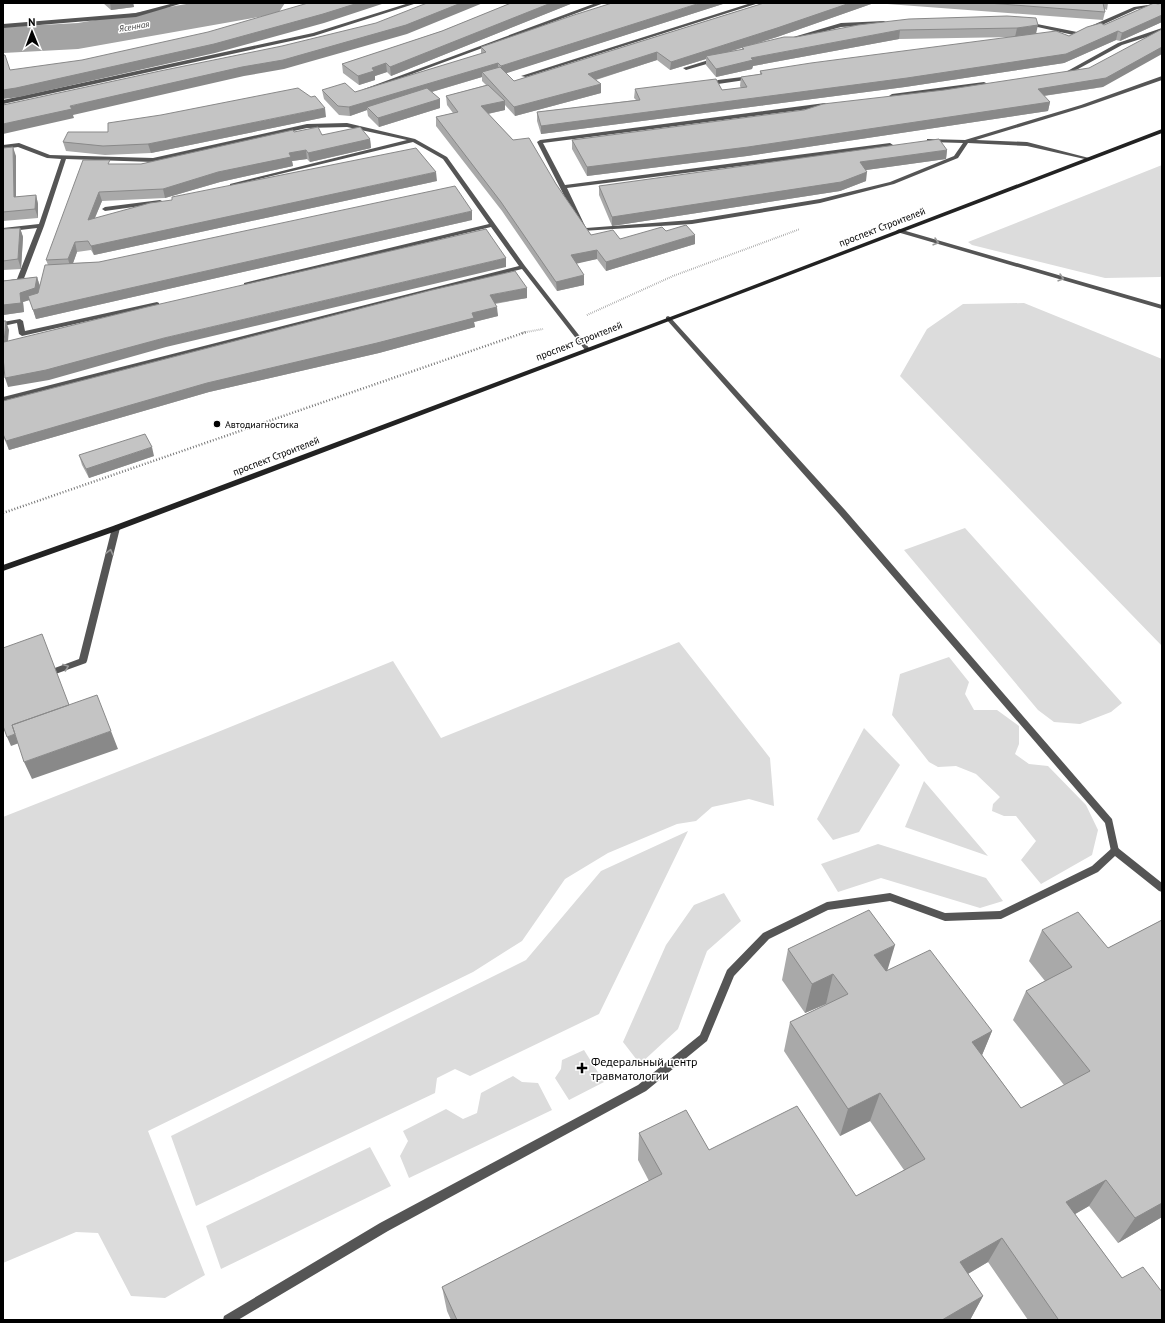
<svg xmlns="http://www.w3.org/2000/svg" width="1165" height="1323" viewBox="0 0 1165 1323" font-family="'PT Sans',sans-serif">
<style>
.green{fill:#dcdcdc}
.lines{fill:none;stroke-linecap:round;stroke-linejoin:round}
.river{fill:#a3a3a3;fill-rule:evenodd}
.path-far1{stroke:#777;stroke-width:2;stroke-dasharray:0.5 1.5;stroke-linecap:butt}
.path{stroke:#777;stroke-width:2.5;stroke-dasharray:1 2;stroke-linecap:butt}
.service{fill:#555;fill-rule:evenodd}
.minor{fill:#555;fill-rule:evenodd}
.secondary{fill:#222;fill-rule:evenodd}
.wall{fill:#a9a9a9;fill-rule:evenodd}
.shaded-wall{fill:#898989}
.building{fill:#c4c4c4;stroke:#898989}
.oneway{stroke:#999}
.poi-dot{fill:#000;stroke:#fff;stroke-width:1.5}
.labels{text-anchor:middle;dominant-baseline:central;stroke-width:3;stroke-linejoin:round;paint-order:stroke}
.far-water-label{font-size:9px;font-style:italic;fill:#444;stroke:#fff}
.street-label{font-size:10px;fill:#000;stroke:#fff}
.poi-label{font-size:10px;fill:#000;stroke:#fff;text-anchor:start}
.near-poi-label{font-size:12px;fill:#000;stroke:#fff;text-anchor:start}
</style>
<rect width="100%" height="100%" fill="#fff"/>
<!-- green -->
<path class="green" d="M1162,165V276L1160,277L1105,278L972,245L968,242Z
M1024,303L1162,359V646L900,376L927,329L963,304Z
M965,528L1122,703L1111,712L1080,724L1054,722L1038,710L904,550Z
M679,642L770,758L774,806L749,799L712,807L696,821L677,824L608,853L565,879L522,941L473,972L148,1131L205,1275L165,1298L131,1296L98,1233L76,1232L3,1263V817L208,736L393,661L441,738Z
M949,657L969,682L965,694L974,710H997L1019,726V744L1015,754L1029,764L1048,766L1086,805L1098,830L1092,855L1041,884L1021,860L1036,841L1016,816H1004L992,811L993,804L1000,797L976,774L956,766L938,767L929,762L892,715L900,674Z
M864,728L900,765L859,832L833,840L817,819Z
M924,781L988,856L905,827Z
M688,831L599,1014L470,1076L455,1069L437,1078L435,1093L196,1206L171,1136L526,960L601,871Z
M878,844L986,878L1003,901L980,908L881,878L838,892L821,864Z
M724,893L741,921L707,951L678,1029L640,1064L623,1042L666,945L694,905Z
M584,1050L604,1082L569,1100L555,1078L561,1069L562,1060Z
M513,1076L522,1082L538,1083L552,1110L409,1178L400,1156L408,1141L403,1131L446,1109L463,1119L477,1113L481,1093Z
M370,1147L391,1186L221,1269L206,1226Z"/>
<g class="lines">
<!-- river -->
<path class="river" d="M192,3H285L279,12L264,16L78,49L3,53V27L78,23Z"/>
<!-- path-far1 -->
<path class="path-far1" d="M587,315L673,276L800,229
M521,333L543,329"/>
<!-- path -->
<path class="path" d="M3,513L526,332"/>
<!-- service -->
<path class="service" d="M409,3H417L314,36L3,104V100L313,33Z
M596,3H604L369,90L364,89Z
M751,3H759L526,77L521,76Z
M1162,3V6L1137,9L1078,36L1024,24L1027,22L1077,32L1134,7Z
M884,21L886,22V24L841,27L793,40L790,38L841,23Z
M1162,28V32L1122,45L1067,75L1062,74L1118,43Z
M715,58L717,59V61L686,70L683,68Z
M750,76L752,77V79L718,84L715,82L718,80Z
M1162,76V80L1085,107L976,140L1027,142L1089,158V160L1027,146L968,143L958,158L894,184L820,203L692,224L582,231L537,142L540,140L825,103L828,105L825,107L543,143L565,185L890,143L893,145L890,147L567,188L586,228L692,220L820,199L890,182L954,156L963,143L929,142L927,141V139L965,140L1081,105Z
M984,82L986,83V85L892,98L889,96L892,94Z
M347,123L415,139L447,157L525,266L589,348V350H585L522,269L3,401V397L519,266L491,227L246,286L244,285V283L489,224L443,159L413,142L230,186V184L407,140L347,127L307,128L153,162L66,159L44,226L23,281L20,283L3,285V281L17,279L37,228L3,232V228L39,224L61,159L47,158L18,147L3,149V145L19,143L50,155L153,158L307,124Z
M160,200L162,201V203L105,211L102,209L105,207Z
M899,229L1162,305V309L897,232L896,231Z
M157,302L159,303V305L22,336L19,334L17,323L3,326V322L20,319L23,321L25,331Z
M116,525L120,528L87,661L86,663L50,676H44L43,674L44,672L79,659L112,528Z
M1115,847L1118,848L1162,883V892L1159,891L1115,856L1098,872L1001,919L945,921L890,901L828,910L769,939L734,976L707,1041L646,1091L388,1231L238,1320H223L224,1316L380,1223L638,1085L700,1035L727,970L763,933L827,902L890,893L945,913L1000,911L1092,866L1112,848Z"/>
<!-- minor -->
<path class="minor" d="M174,3H183L136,17L3,28V24L136,13Z
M668,316L670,317L845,510L1112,819L1119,851L1118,854L1115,855L1112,854L1111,851L1105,823L839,514L666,319V317Z"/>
<!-- secondary -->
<path class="secondary" d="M1162,129V133L714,304L119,530L3,571V565L113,526L710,302Z"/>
</g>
<!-- wall -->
<path class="wall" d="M103,3H133L134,7L111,10Z
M511,3H573L391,76L387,72L375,76V80L359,85L343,73L342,64L442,31Z
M726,3L506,73L514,81L764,3H874L777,37L752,45L796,37L1007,16L1036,34L1069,36L1104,25L1158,4L1162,3V22L1120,41L1116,40L1064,63L905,87L541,134L537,121V112L636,100L634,98L635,89L722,90L741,88L740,86L741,77L760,74V71L1014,37L899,39L753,66L752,69L716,77L706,65V59L670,70L657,60L596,80L601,84V93L515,116L505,105V110L488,114L556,184L591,235L620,239L666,231L695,244L606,271L597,259L576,263L584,285L557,291L502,211L436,126V117L453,113L447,105L446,96L486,85L482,81V77L432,92L440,99V108L379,127L368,116L367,110L350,116L339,115L324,99L322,90L355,92L481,54V47ZM742,48V50L728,52Z
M874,3H1108L1107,10L1105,9V12L1103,20Z
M1103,87L1044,96L1050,102L1048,111L747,156L587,176L572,149V140Z
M326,117L151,153L105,155L66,151L63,142L108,132Z
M294,132L370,139L371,148L310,162L307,159L292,161L293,166L220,182L165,198L102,201L95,218L437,181L94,255L91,250L77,252L73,263L99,262L472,220L36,319L30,300L23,302L24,312L3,315V281L37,277L40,286L48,265L46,260L111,164H141Z
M3,148L16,156V197L36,195L38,204V218L3,221Z
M947,150L946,159L866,170V181L840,191L612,226L599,195V186Z
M20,228L23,237L21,269L3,270V229Z
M432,290L527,298L495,304L498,316L474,322L475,327L379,353L209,392L9,450L3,436V401Z
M79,455L154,456L89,478L82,465Z
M1162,920V1217L1118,1243L1089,1206L1075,1214L1122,1278L1162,1320H1028L988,1262L968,1274L983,1296L970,1320H451L447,1311L442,1287L649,1181L638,1160L639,1133L709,1150L856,1196L904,1170L870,1121L840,1136L784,1051L790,1022L826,1005V1004L805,1013L782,980L788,949L887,971L992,1031L982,1055L1021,1108L1064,1085L1013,1020L1026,991L1045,981L1029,961L1042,930L1108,948Z"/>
<!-- shaded-wall -->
<path class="shaded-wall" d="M110,3H133L134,7L111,10Z
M358,3H385L324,23L215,53L19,97L3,99V90Z
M461,3H483L407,34L284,69L244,76L73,115L74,118L3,134V124Z
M551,3H573L391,76L390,67Z
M700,3H726L501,75V66Z
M850,3H874L777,37L708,58L706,56V59L670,70L671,62Z
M1162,15V22L1120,41L1122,33Z
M1038,25L1036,34L1015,37L1017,28Z
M900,30L899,39L753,66L752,69L716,77V69L751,58Z
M1118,31L1116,40L1064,63L905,87L541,134V126Z
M1162,47V54L1103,87L1035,97L1038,89Z
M657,52V60L588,82V74Z
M386,63L387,72L375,76V80L359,85L358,76L372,68Z
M498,63V72H482V77L370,110L367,107V110L350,116L349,107Z
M601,84V93L515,116L514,107Z
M440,99V108L379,127L378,118Z
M505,101V110L482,115L481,106Z
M1050,102L1048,111L747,156L587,176V167Z
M325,108L326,117L151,153L148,144Z
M370,139L371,148L310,162L308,153Z
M13,147L16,156V206L14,197Z
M306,150L307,159L292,161L293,166L220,182L165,198L163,189L218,172L289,153Z
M947,150L946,159L859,171L860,162Z
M436,172L437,181L94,255L91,246Z
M867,172L866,181L840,191L612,226V217Z
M99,192L102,201L90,229L88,220Z
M36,195L38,204V218L35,209Z
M472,211V220L36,319L33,310Z
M20,228L23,237L21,269L18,259Z
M695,235V244L606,271V262Z
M75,242L77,252L71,269L68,259Z
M597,250V259L571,265V255Z
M506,258V267L166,347L49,380L8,387L5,378L164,338Z
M584,275V285L557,291L556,282Z
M37,277L40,287L38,297L23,302L24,312L3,315V305L20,293Z
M527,288V298L490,304V295Z
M497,307L498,316L474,322L475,327L379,353L209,392L9,450L6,441L207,383L472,313Z
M6,321L9,330L7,352L4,342Z
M152,447L154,456L89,478L86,469Z
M73,713L76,722L11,746L7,737Z
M111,731L118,749L32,779L24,762Z
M895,945L886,975L874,955Z
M833,974L826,1004L805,1013L812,984Z
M992,1031L980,1060L972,1042Z
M880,1093L870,1121L840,1136L848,1109Z
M1106,1180L1089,1206L1051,1228L1066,1202Z
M1162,1203V1217L1118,1243L1135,1218Z
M1002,1238L988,1262L947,1286L960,1262Z
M983,1296L970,1320H942Z"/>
<!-- building -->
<path class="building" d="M308,3H358L323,14L214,44L16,88L3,90V55H5L10,70L82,60L208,32Z
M427,3H461L406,25L283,60L242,67L70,106L72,109L3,124V105L160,71L282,46L376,23Z
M511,3H551L390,67L386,63L372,68L374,71L358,76L342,64L442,31Z
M612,3H700L501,66L498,63L349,107L338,106L322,90L345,83L355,92L486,52L481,47L574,15Z
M764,3H850L777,28L671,62L657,52L588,74L601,84L514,107L482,72L500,67L514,81Z
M988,3H1103L1105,12Z
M1154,3L1158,4L1162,3V15L1122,33L1118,31L1066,54L907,78L541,126L537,112L640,100L635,89L716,79L722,90L747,87L741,77L762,74L760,71L811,63L1056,31L1069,36L1087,27L1101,23L1104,25Z
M1007,16L1036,18L1038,25L1017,28L900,30L751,58L753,60L716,69L706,56L744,49L742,47L784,37H796L858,25L909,19Z
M1162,29V47L1106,78L1038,89L1050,102L748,147L587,167L572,140L804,110L823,104L944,90L1089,68Z
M488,85L505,101L481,106L513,140L529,138L556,184L591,235L613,230L620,239L662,227L666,231L686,225L695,235L606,262L597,250L571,255L584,275L556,282L501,202L436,117L458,112L446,96Z
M298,88L311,97L315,96L325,108L148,144L103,146L63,142L68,132H108V123L161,115Z
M427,88L440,99L378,118L367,107Z
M318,127L322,135L360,127L370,139L308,153L306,150L289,153L291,157L218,172L163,189L99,192L88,220L150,203L172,200V197L416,148L436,172L91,246L88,241L75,242L68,259L46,260L83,160H110L108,164H141L293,130L294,132Z
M939,139L947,150L860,162L867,172L841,182L612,217L599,186Z
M13,147L14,197L36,195L35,209L3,212V148Z
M455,186L472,211L33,310L28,296L38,293L45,265L99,262Z
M20,228L18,259L3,261V229Z
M486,229L506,258L164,338L46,370L5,378L3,357V321H6L4,342L147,307Z
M515,271L527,288L490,295L497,307L472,313L474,318L377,343L207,383L6,441L3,434V401L432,290Z
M37,277L35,288L20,293L21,303L3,305V281Z
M145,434L152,447L86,469L79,455Z
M42,634L69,705L12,725L15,734L7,737L3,726V648Z
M97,695L111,731L24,762L12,725Z
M869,910L895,945L874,955L886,971L930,950L992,1031L972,1042L1021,1108L1090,1071L1026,991L1072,967L1042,930L1078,912L1108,948L1162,920V1203L1135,1218L1106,1180L1066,1202L1122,1278L1143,1267L1162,1292V1320H1056L1058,1319L1002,1238L960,1262L983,1296L942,1320H457L442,1287L662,1174L639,1133L686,1110L709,1150L797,1106L856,1196L925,1159L880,1093L848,1109L790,1022L848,994L833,974L812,984L788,949Z"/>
<!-- one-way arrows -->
<defs><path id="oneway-chevron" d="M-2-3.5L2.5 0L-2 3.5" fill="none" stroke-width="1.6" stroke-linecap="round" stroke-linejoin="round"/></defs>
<g class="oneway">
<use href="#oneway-chevron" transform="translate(936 242) rotate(16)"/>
<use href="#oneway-chevron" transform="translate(1061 278) rotate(16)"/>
<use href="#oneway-chevron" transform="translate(110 552) rotate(-76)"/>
<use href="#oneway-chevron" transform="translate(66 667) rotate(-20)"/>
</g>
<!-- markers -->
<g class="poi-dot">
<circle cx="217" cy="424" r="4"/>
<path d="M580 1062h4v4h4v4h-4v4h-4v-4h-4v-4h4z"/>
</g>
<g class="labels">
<!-- far-water labels -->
<g class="far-water-label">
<text transform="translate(134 26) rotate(-10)">Ясенная</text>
</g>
<!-- street labels -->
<g class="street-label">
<text transform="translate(882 227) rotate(-21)">проспект Строителей</text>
<text transform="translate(579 341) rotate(-21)">проспект Строителей</text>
<text transform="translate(276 456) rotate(-21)">проспект Строителей</text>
</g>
<!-- poi labels -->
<g class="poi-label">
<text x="225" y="424">Автодиагностика</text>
</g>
<!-- near-poi labels -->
<g class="near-poi-label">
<text x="591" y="1061">Федеральный центр<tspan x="591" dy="14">травматологии</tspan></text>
</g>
</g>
<!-- border -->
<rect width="1165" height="1323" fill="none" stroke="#000000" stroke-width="8"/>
<!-- north arrow -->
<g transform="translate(32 32) rotate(359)" stroke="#ffffff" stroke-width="3" paint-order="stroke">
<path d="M0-3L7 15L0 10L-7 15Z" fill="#000000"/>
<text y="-6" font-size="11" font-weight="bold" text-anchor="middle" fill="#000000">N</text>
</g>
</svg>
